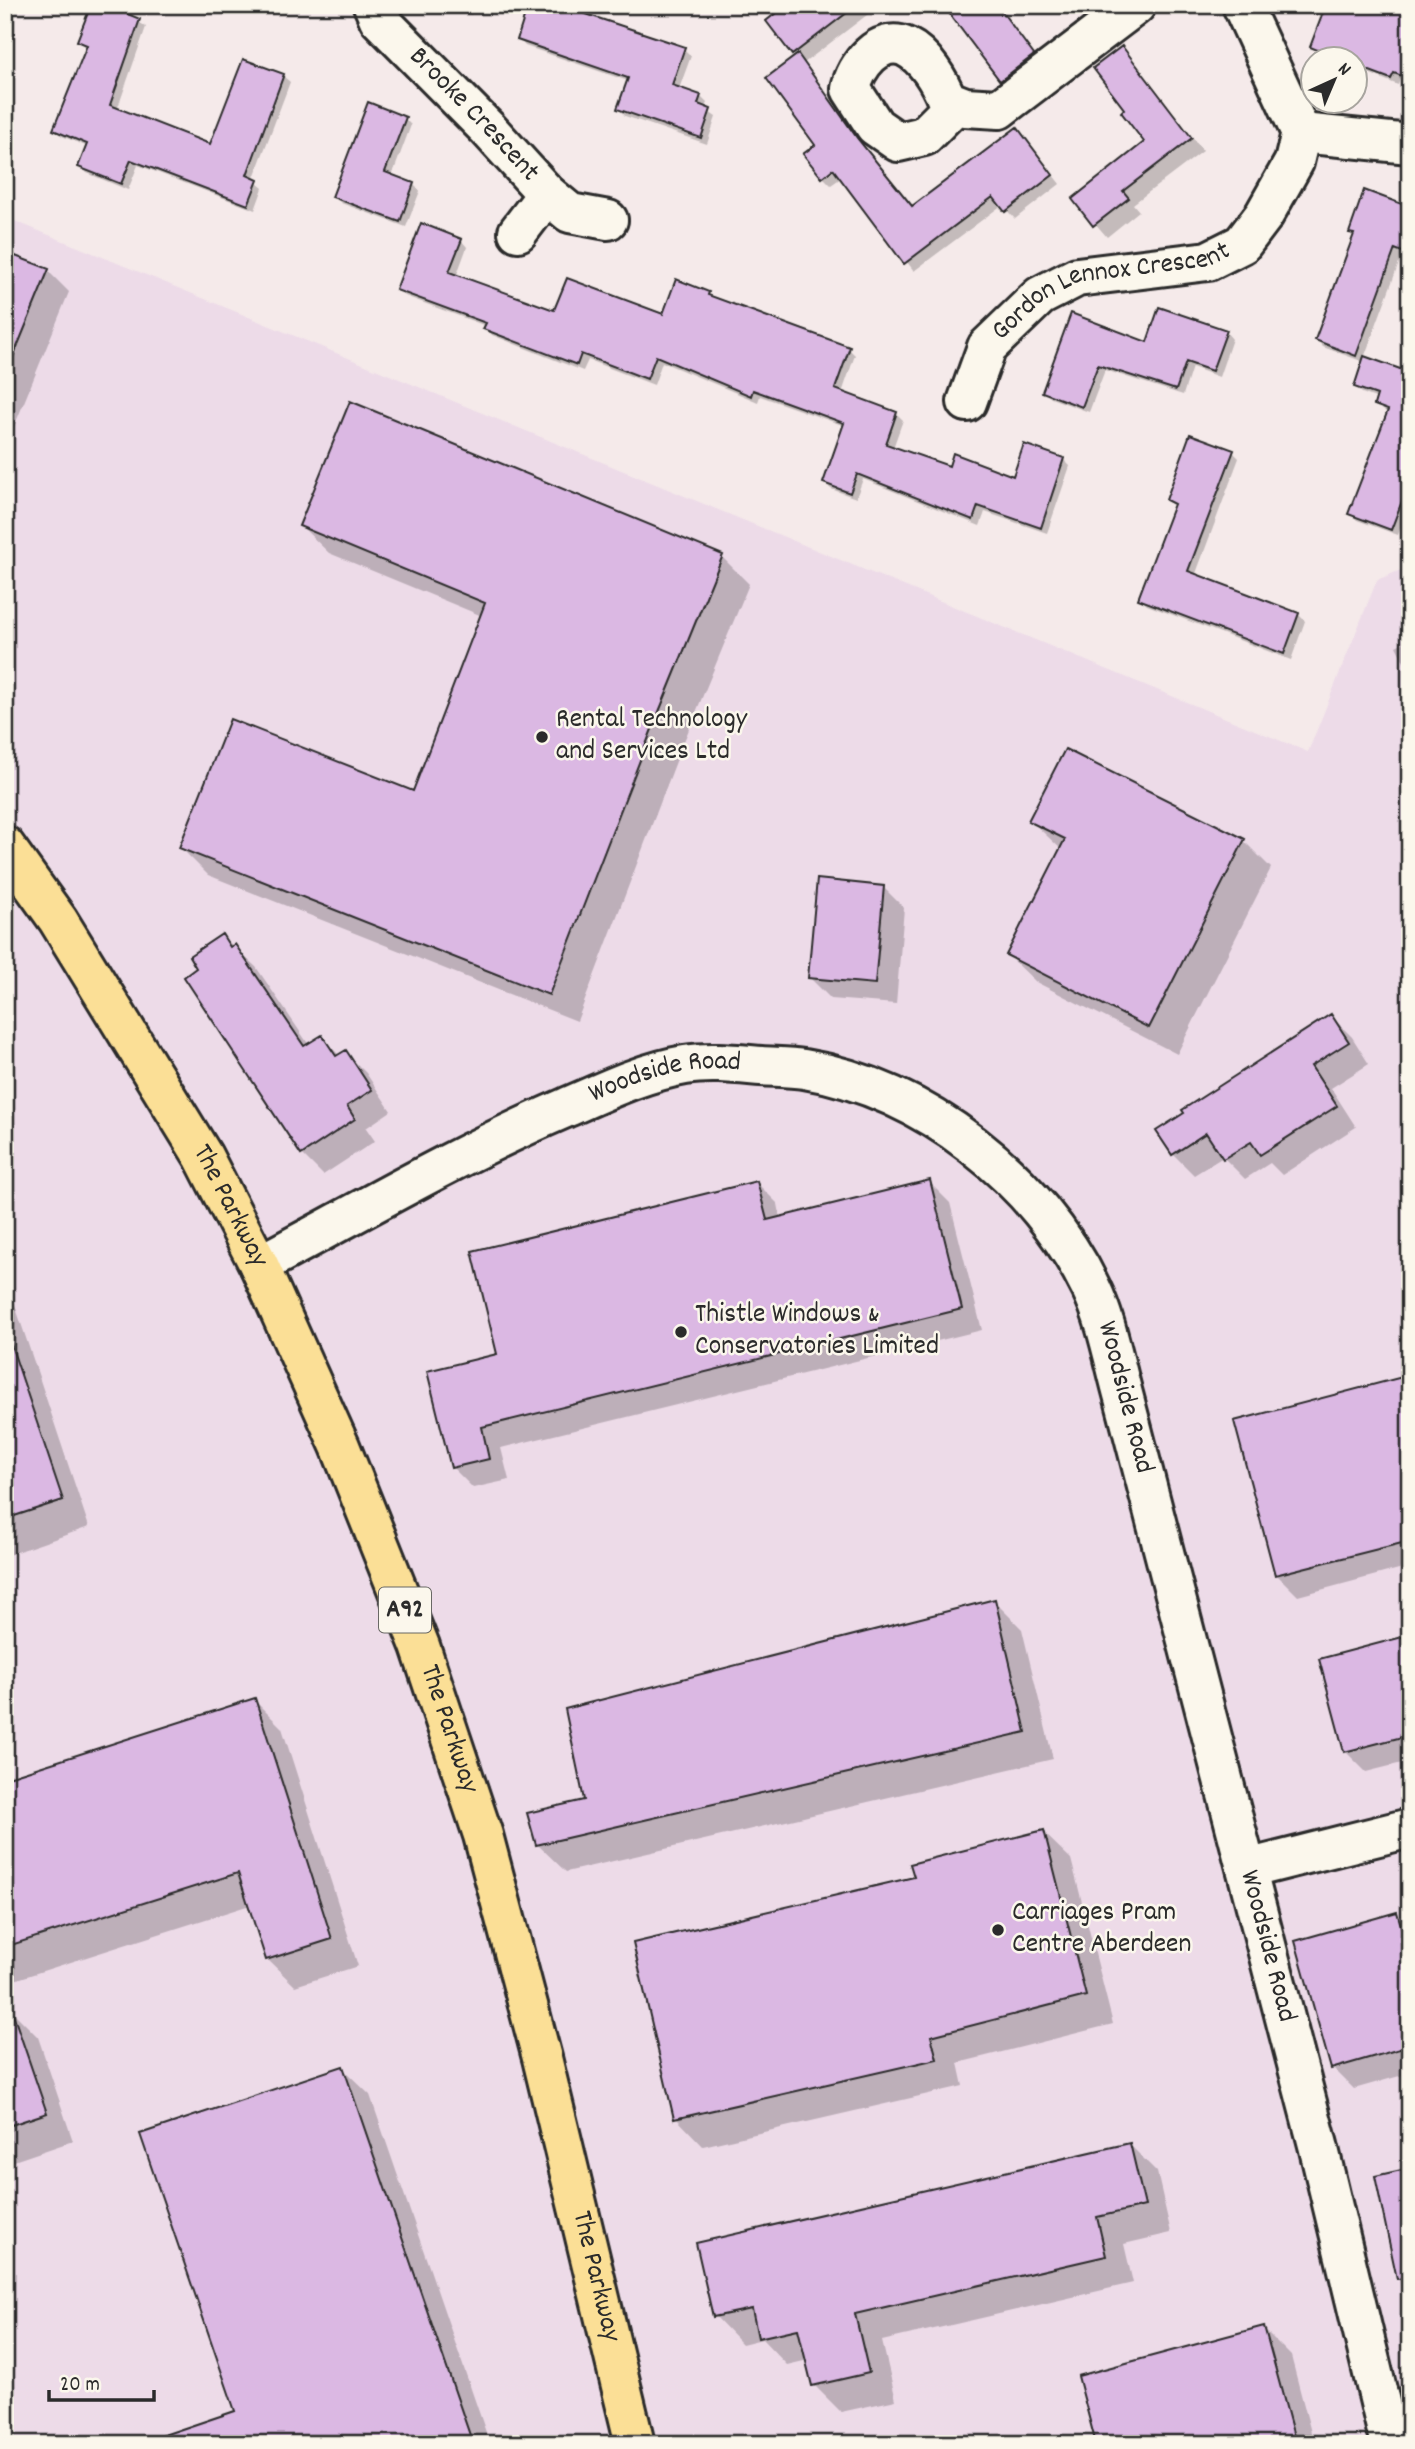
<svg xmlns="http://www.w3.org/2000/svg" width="1415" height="2449" viewBox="0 0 1415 2449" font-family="Dekko,sans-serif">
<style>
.built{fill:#eddbe8}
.shadow{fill:#0003}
.building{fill:#dbb8e3;stroke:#2b2b2b;stroke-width:2}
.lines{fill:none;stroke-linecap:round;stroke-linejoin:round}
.minor-casing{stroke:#2b2b2b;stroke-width:44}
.tertiary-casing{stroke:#2b2b2b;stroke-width:44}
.primary-casing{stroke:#2b2b2b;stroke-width:44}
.minor{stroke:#fbf7ec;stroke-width:38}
.tertiary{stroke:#fbf7ec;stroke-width:38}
.primary{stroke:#fbdf96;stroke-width:38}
.poi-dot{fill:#2b2b2b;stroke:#fbf7ec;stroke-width:2.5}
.labels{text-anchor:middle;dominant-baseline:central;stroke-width:5;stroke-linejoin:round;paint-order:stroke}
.shield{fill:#fbf7ec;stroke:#696865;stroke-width:2}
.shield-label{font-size:26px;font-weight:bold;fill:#2b2b2b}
.street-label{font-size:28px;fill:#2b2b2b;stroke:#fbf7ec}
.poi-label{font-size:28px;fill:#2b2b2b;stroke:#fbf7ec;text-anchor:start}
</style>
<rect width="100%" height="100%" fill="#f5eaea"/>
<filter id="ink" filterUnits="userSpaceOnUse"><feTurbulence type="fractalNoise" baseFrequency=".0143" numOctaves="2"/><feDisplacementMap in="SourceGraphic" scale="14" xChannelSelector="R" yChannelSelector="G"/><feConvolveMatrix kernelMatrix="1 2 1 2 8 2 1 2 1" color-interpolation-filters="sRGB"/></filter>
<g filter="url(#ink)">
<!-- built -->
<path class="built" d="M5,217L1308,752L1377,580L1410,566V2444H5Z"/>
<!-- shadow -->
<path class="shadow" d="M82,5H136L132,17L146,27L117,110L211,147L283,76L290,82L253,180L263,188L255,210L138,165L128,190L87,173L80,166L88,147L62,136L55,130L87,48L80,41L92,9Z
M446,5H474L471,15Z
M789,5H880L804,63L865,149L913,208L1017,129L1060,184L1015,219L1002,205L914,271L841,178L831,185L823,177L796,58L768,21Z
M1079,5H1113L1093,21Z
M1294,5H1392L1410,12V82L1400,79L1398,85L1356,68V60H1335L1318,53L1312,46L1323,18Z
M996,7L1043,66L1011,90L1001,80Z
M519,39L684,49L691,56L679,89L700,96L707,103L704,109L716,117L707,144L625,116L619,109L628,81L525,46Z
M1122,48L1203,151L1133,204L1139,211L1107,237L1075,200L1146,142L1127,110Z
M405,119L411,125L392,176L413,184L420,191L406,227L341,203L334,196Z
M1410,209V258L1402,255L1364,358L1410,374V503L1398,535L1357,520L1350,513L1388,413L1376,405L1378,399L1362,393L1356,387L1364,362L1323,347L1317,340L1355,236L1351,232Z
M461,240L467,247L456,277L555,312L664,316L708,294L713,299L849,349L855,355L842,393L896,413L903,420L893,448L950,468L1015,478L1025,447L1064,460L1070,466L1047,533L985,512L980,526L863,479L856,498L831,489L825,483L845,426L760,396L758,402L662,362L654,385L588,360L583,371L492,335L486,326L405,296L398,289Z
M5,253L48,271L69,292L5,449Z
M1072,315L1148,344L1226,332L1232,339L1219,377L1192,367L1183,395L1105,370L1089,412L1051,398L1044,391Z
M1233,452L1239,458L1195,576L1299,615L1305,621L1291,660L1147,605L1140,599L1175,507L1168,500Z
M301,526L722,557L749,584L680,751L577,1021L208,875L181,848L414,793L482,616L329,553Z
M1410,639V674L1396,646Z
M1030,820L1244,841L1271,868L1177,1054L1036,982L1008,955L1062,850Z
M883,887L904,908L896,1004L831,999L810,978Z
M1410,930V957L1399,935Z
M222,936L256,967L309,1045L321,1037L340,1056L345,1052L366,1073L391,1111L366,1128L375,1141L323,1175L302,1154L199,969Z
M1331,1016L1352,1037L1369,1064L1331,1088L1356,1127L1282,1175L1270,1163L1245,1179L1223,1157L1194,1175L1173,1154L1159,1131Z
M929,1182L950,1203L982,1330L501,1448L509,1480L473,1488L452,1467L499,1355L757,1183L778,1204L781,1219Z
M5,1275L89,1527L5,1556Z
M1410,1377V1566L1298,1596L1277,1575Z
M994,1601L1022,1629L1053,1759L566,1872L538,1845L529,1814L586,1801Z
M1410,1637V1761L1366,1772L1345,1751Z
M254,1700L282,1728L358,1966L295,1986L267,1959L250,1905L5,1983V1780Z
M1043,1832L1071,1859L1113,2024L958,2063L963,2086L703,2146L676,2118L916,1878Z
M1397,1914L1410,1927V2073L1354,2089L1333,2068Z
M10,2009L38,2037L73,2141L5,2164V2011Z
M342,2068L370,2095L490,2444H143L237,2412Z
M1130,2145L1157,2172L1171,2233L1124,2244L1133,2283L882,2341L896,2400L841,2412L814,2385L808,2360L787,2365L762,2339L742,2344L715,2316Z
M1410,2169V2329L1377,2177Z
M1263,2328L1291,2356L1314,2444H1098Z"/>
<!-- building -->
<path class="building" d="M91,5H128L125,13L140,19L110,105L210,144L243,59L284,74L247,175L258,180L248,205L131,160L121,184L78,167L87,144L53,130L87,45L77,41Z
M528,5H559L685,47L672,85L701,95L698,104L711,109L701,138L617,109L628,78L517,40Z
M786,5H857L792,55L766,21Z
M943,5H997L1034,55L1000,81Z
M1326,5H1410V79L1394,73L1391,79L1359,67L1355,60H1342L1310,47Z
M1122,46L1192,138L1123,191L1129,198L1093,226L1072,199L1144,142L1121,112L1124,109L1093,68Z
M798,54L857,138L912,206L1017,127L1053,175L1005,212L993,197L904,264L833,169L822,178L803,154L815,145L766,78Z
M368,102L406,117L385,172L414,183L400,222L332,197Z
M1364,190L1410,207V255L1395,249L1356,356L1315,340L1354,234L1349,233Z
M421,223L462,239L449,272L554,310L567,278L663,314L676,279L709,292L708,295L850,347L835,389L897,412L886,444L949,466L953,453L1013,476L1024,444L1064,458L1041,528L978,506L973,520L857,474L850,493L823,483L844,423L753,390L751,396L656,356L647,379L581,354L577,365L483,329L486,323L396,290Z
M5,252L49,269L6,374H5Z
M1159,307L1227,330L1212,371L1186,362L1176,390L1098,365L1082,407L1042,392L1071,313L1147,342Z
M1364,356L1403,370L1410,359V480L1391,530L1348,514L1388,410L1374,405L1377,395L1354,387Z
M350,401L723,555L654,724L549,995L179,848L230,719L413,791L485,603L299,526Z
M1190,434L1234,450L1188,571L1299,613L1284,654L1138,599L1174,504L1166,500Z
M1065,749L1245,839L1149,1028L1006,955L1065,839L1028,821Z
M817,879L884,886L875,984L808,978Z
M222,934L230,947L235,944L304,1046L322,1035L336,1056L346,1050L372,1090L347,1106L355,1119L301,1155L184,977L196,968L189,956Z
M1331,1014L1349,1042L1311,1066L1337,1106L1260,1155L1251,1142L1223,1159L1206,1133L1172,1155L1156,1131L1184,1113L1182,1110Z
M930,1180L962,1309L482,1427L489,1459L451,1468L427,1371L497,1354L472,1251L757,1181L767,1220Z
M10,1342L63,1500L5,1519V1343Z
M1410,1375V1541L1275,1575L1234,1421Z
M995,1599L1026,1732L536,1845L527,1813L584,1800L565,1709Z
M1410,1635V1735L1344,1752L1319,1659Z
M255,1698L332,1939L266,1960L238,1873L5,1947V1778Z
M1044,1830L1086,1996L931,2036L937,2059L674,2119L633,1943L914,1877L910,1864Z
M1397,1912L1410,1956V2046L1331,2069L1295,1941Z
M10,2005L47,2113L5,2127V2006Z
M343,2066L473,2444H153L152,2439L235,2411L140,2134Z
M1130,2143L1145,2206L1097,2217L1106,2256L855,2314L869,2373L812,2386L798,2329L758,2338L752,2309L713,2317L696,2243Z
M1410,2168V2278L1397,2279L1375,2176Z
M1264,2326L1296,2444H1096L1078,2376Z"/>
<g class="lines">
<defs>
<g id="minor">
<path id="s1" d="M373,5L379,19L488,129L547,194L570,213L608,220"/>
<path d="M947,100L948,112L924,136L898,142L875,126L851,89C855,67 879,35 906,47C925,56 940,82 947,100L965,107L999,109L1136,5"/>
<path d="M1301,133L1410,144"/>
<path d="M518,232L547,194"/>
<path id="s2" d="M967,402L987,347L1040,296L1077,277L1208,261L1242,244L1264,215L1294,162L1301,133L1242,5"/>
</g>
<g id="tertiary">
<path id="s3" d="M259,1265C359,1212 458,1154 563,1109C602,1092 643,1072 685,1065C710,1061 736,1064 761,1066C775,1067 790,1067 804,1069C924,1088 1039,1180 1091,1288C1107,1321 1114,1362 1124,1398L1318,2145L1390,2444"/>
<path d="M1247,1869L1410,1828"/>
</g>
<g id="primary">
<path id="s4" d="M5,846L58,920L203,1156L259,1265L340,1446L420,1646L483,1835L542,2058L635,2444"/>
</g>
</defs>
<!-- minor casing -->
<use href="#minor" class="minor-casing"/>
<!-- tertiary casing -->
<use href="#tertiary" class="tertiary-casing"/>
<!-- primary casing -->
<use href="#primary" class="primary-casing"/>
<!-- minor -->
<use href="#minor" class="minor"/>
<!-- tertiary -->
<use href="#tertiary" class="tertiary"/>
<!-- primary -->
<use href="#primary" class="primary"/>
</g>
</g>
<!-- markers -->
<g class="poi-dot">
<circle cx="542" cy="737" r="7"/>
<circle cx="681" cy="1332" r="7"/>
<circle cx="998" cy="1930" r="7"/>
</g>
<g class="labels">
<!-- shield labels -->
<rect class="shield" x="379" y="1587.5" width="52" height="45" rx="5"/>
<g class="shield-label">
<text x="405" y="1610">A92</text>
</g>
<!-- street labels -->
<g class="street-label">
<text stroke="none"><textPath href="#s1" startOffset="150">Brooke Crescent</textPath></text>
<text stroke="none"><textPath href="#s2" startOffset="201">Gordon Lennox Crescent</textPath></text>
<text stroke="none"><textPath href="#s3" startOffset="450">Woodside Road</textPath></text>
<text stroke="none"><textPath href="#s4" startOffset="425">The Parkway</textPath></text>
<text stroke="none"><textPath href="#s3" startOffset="1080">Woodside Road</textPath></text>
<text stroke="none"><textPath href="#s4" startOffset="992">The Parkway</textPath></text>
<text stroke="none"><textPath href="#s3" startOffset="1647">Woodside Road</textPath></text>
<text stroke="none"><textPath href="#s4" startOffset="1559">The Parkway</textPath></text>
</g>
<!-- poi labels -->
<g class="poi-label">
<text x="556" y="721">Rental Technology<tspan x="556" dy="32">and Services Ltd</tspan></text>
<text x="695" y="1316">Thistle Windows &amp;<tspan x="695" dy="32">Conservatories Limited</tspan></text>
<text x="1012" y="1914">Carriages Pram<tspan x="1012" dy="32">Centre Aberdeen</tspan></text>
</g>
</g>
<!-- margin -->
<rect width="1415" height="2449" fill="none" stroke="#fbf7ec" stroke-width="28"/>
<rect x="14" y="14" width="1387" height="2421" fill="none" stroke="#2b2b2b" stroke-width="2.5" filter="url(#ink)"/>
<!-- north arrow -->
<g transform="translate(1334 80) rotate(44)"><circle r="33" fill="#fbf7ec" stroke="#a8a59f" stroke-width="2"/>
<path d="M0-5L12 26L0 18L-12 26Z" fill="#2b2b2b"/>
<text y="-10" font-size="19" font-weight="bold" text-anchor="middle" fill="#2b2b2b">N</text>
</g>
<!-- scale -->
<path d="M49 2390v10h105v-10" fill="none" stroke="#2b2b2b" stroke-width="3.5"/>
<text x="60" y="2390" font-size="21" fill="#2b2b2b" stroke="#fbf7ec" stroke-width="5" paint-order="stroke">20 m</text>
</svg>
